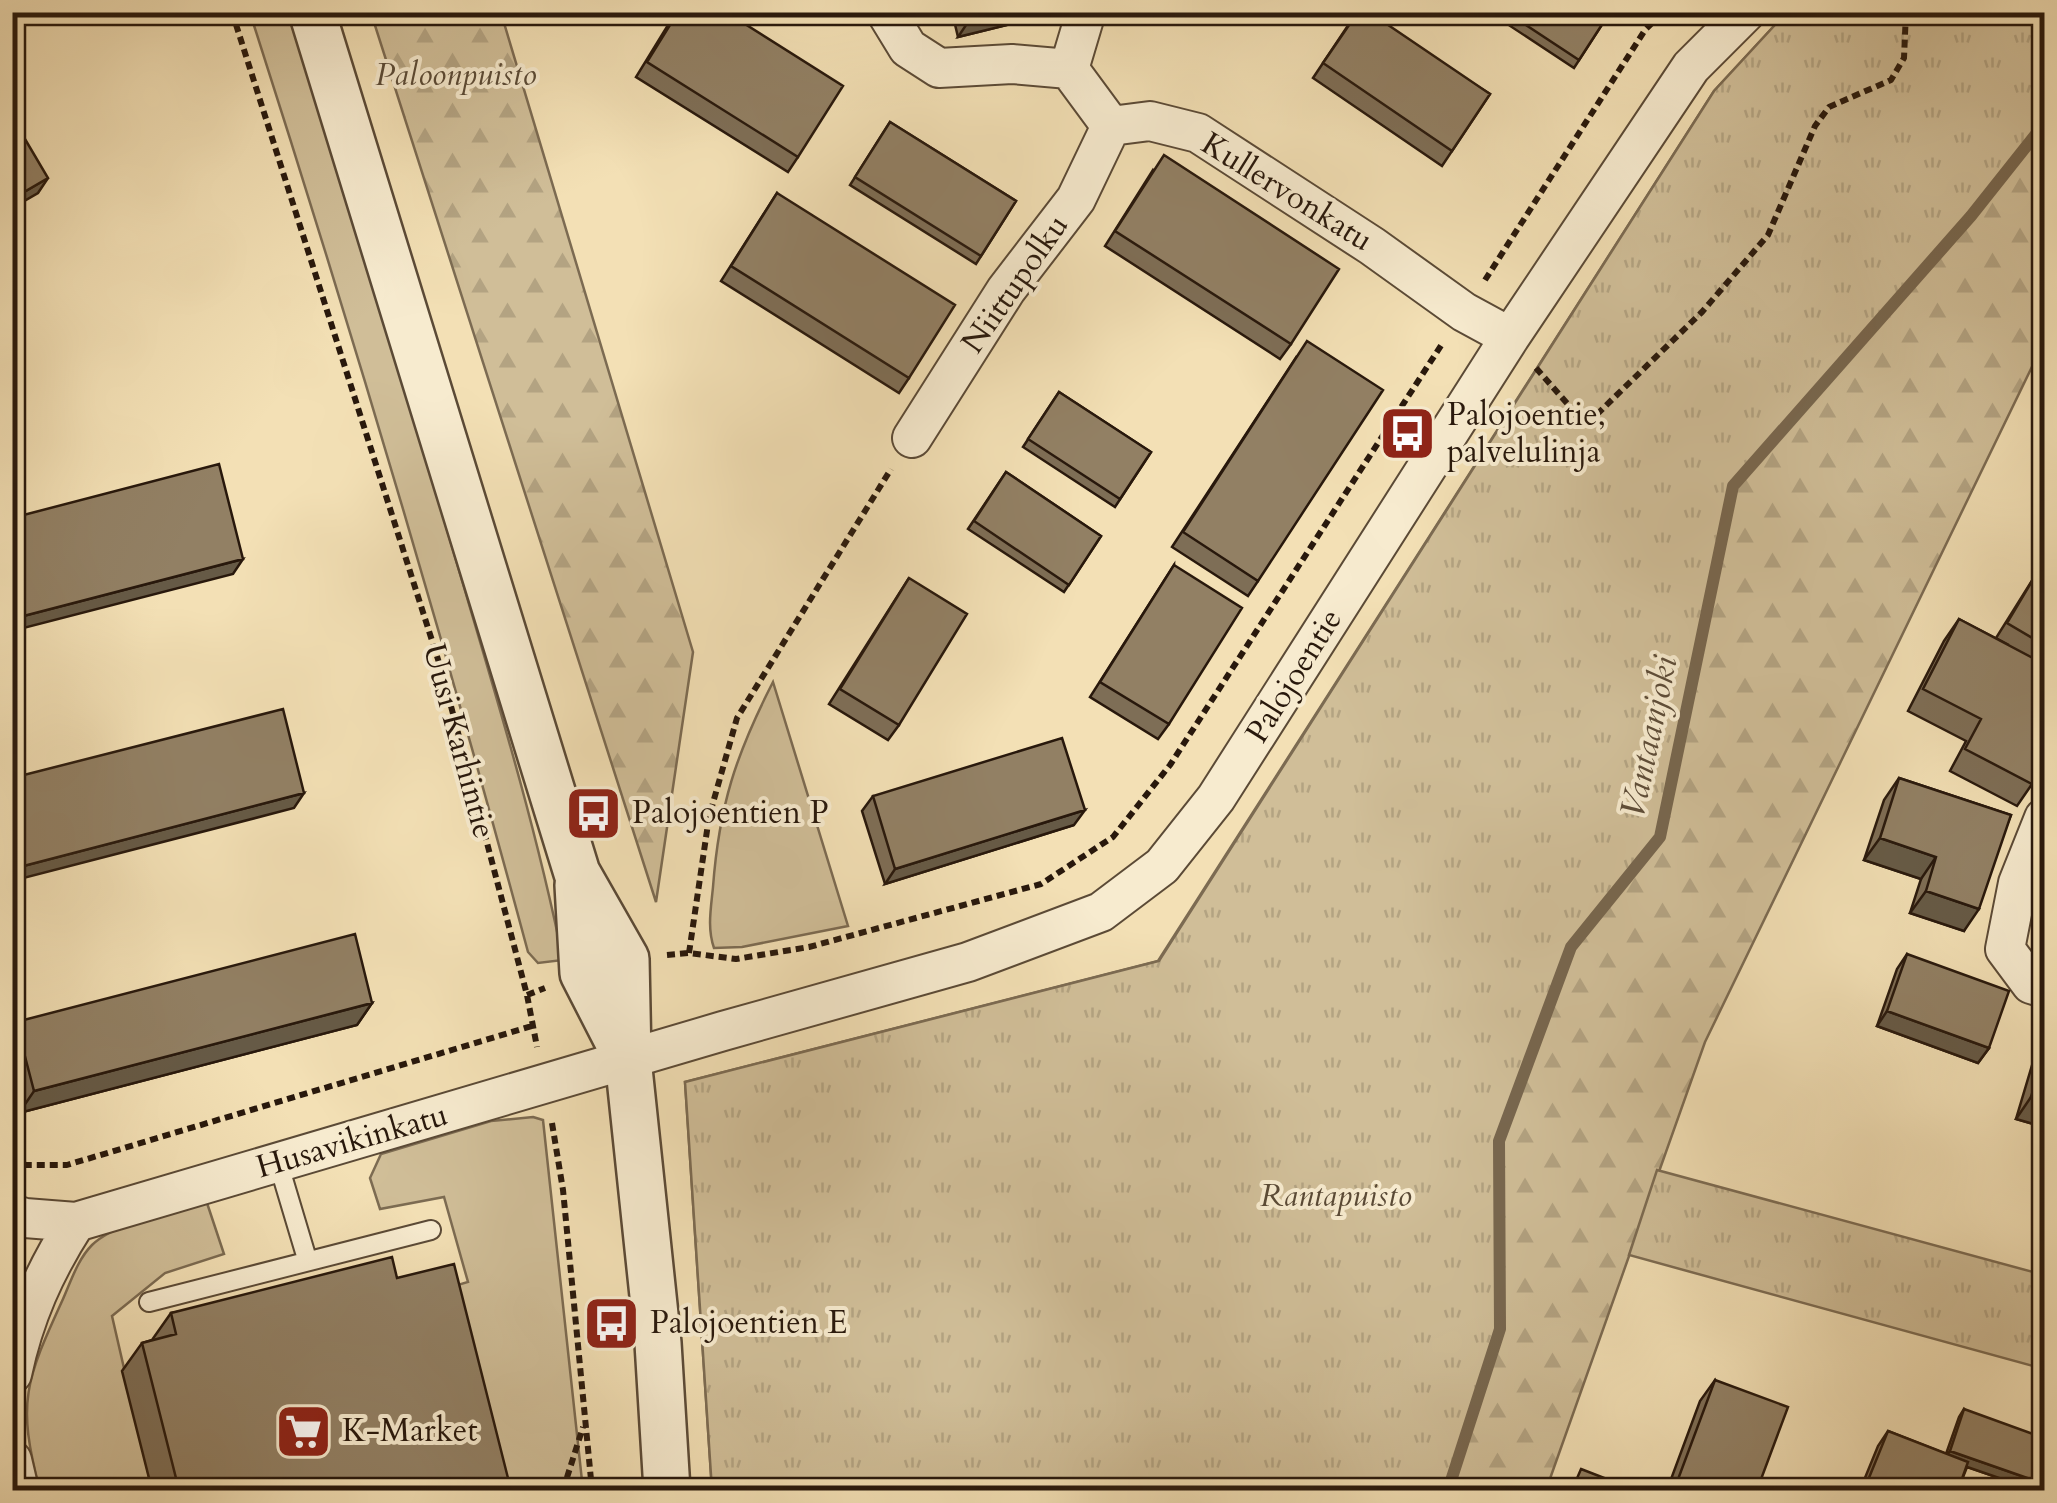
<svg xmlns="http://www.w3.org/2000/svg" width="2057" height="1503" viewBox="0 0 2057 1503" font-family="Cardo,serif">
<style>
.grass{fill:#d0be98;stroke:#7c6b52;stroke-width:2.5}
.forest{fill:url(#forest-firs);stroke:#7c6b52;stroke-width:2.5}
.park{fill:url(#park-tufts);stroke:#7c6b52;stroke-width:2.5}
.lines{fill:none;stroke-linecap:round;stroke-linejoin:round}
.stream{stroke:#78674f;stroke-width:12}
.service-casing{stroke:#5b4a36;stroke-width:22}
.minor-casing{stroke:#5b4a36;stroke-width:42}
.tertiary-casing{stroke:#5b4a36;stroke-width:50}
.path{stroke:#28180c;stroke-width:6;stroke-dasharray:8 5;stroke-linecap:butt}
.service{stroke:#f7ebcf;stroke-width:18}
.minor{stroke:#f7ebcf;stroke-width:38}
.tertiary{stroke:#f7ebcf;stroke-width:45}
.wall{fill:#7e6e56;stroke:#28180c;stroke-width:2.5}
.shaded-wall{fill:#665a46;stroke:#28180c;stroke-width:2.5}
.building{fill:#928064;stroke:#28180c;stroke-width:2.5}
.labels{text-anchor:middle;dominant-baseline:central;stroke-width:8;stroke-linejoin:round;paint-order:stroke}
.park-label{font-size:32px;font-style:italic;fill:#5a4a36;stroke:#f7ebcf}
.street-label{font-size:32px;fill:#28180c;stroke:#f7ebcf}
.poi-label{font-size:32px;fill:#28180c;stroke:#f7ebcf;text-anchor:start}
.water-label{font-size:35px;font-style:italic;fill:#5e4d39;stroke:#f7ebcf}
</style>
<defs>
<pattern id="forest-firs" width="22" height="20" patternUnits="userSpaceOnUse" patternTransform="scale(2.5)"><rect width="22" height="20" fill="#d0be98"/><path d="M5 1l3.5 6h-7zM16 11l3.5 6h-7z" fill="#b3a382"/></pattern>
<pattern id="park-tufts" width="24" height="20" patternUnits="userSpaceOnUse" patternTransform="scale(2.5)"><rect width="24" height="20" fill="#d0be98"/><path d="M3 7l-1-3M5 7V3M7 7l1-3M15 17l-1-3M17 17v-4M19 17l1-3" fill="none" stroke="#b3a382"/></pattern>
</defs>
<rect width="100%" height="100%" fill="#f3e0b5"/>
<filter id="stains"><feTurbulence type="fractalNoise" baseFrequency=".002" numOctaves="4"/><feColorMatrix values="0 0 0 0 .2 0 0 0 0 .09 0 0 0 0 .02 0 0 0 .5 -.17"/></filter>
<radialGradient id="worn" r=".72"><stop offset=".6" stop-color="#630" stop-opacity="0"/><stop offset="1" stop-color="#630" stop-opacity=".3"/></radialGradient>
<!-- grass -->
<path class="grass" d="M250,13H288C345,191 400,370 453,550C493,686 535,821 563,960L538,963L528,952C443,636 350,324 250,13Z
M773,682L848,926L742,947L714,948C707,928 711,908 713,887C719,806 736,754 773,682Z
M533,1117L543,1120L583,1490H484L434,1292L468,1282L444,1197L380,1209L370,1178L381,1154L491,1121Z
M207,1203L224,1254L165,1273L112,1316L152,1490H40C16,1402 26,1380 63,1299C71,1281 78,1259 92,1245C115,1222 176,1212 207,1203Z"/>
<!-- forest -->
<path class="forest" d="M371,13H501L693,652L656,902Z
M1786,13H2044V342L1705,1042L1546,1490H712L685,1082L1158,961L1714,91Z"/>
<!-- park -->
<path class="park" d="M1786,13H2044V124L1971,216L1733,486L1660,837L1571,947L1499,1141L1500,1329L1448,1490H712L685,1082L1159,961L1714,91Z
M1657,1170L2044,1275V1369L1629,1255Z"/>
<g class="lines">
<!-- stream -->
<path class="stream" d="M1448,1490L1500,1329L1499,1141L1571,947L1660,837L1733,486L1971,216L2044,124"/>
<defs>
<path id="service" d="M278,1162L307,1259
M149,1302L431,1230"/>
<path id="minor" d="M886,12L908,48L939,68L1012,64L1069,69
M1086,12L1069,69L1111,126L1150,121L1198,133L1372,246L1464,312L1510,337
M912,438L1006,290L1076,199L1111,126
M2044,818L2018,883L2005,949L2031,984L2044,988
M12,1214L25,1218L76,1222L723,1031L968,962L1101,912L1162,866L1216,798L1510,337L1691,67L1746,12
M12,1374C24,1317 45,1270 76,1222
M12,1460L19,1490"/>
<path id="tertiary" d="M312,12L577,873L626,959L628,1059L658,1343L667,1490
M578,885L583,973L623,1051"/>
</defs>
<!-- service casing -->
<use href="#service" class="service-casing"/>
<!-- minor casing -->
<use href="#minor" class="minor-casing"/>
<!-- tertiary casing -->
<use href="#tertiary" class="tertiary-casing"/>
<!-- path -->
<path class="path" d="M232,12L442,672L527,995L537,1047
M1485,280L1645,30L1663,12
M1536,368L1586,425L1702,312L1768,235L1815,126L1829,107L1891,80L1904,58L1906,12
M689,953L709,817L737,718L891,469
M667,955L689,953L736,959L809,947L1041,884L1113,837L1170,765L1442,344
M527,995L545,988
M552,1123L563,1190L592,1490
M12,1159L26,1165H67L532,1026
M563,1490L583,1427"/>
<!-- service -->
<use href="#service" class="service"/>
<!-- minor -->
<use href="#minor" class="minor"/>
<!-- tertiary -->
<use href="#tertiary" class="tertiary"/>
</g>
<!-- wall -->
<path class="wall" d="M676,12H726L798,157L788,172L636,77Z
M952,12H1060L958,37Z
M1357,12L1490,94L1442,166L1313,78Z
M1489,12H1588L1603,23L1574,68Z
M890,122L1016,201L976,264L850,185Z
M1153,170L1291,344L1280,359L1105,246Z
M777,193L909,378L899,393L721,281Z
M1297,356L1258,581L1248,596L1172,547Z
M1059,392L1151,452L1115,507L1023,447Z
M1006,472L1101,536L1064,592L968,529Z
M1174,565L1169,724L1158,739L1090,697Z
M2038,571L2044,575V760L2032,784L2017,806L1950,771L1966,741L1908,711L1944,641L1959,619L2009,645L1996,638Z
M909,578L899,725L888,740L829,704Z
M1899,778L2011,815L1964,931L1910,913L1921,879L1864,860L1884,800Z
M873,796L1074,825L885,884L862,811Z
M1907,954L1989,1048L1978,1063L1877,1026L1897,969Z
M372,1003L357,1025L19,1113L12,1088V1027L16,1022Z
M2044,1040V1127L2016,1119L2036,1052Z
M397,1278L511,1490H152L122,1371L142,1343L152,1340L171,1313Z
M1715,1380L1757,1490H1667L1700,1401Z
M1964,1409L2028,1488L1967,1467L1958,1490H1860L1878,1446L1888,1431L1946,1454L1959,1417Z"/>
<!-- shaded-wall -->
<path class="shaded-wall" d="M1007,12H1060L958,37L968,22Z
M48,178L38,193L12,208V199Z
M243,559L233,574L12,631V619Z
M304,793L294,808L12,881V869Z
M1085,810L1074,825L885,884L895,869Z
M1880,838L1936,857L1921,879L1864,860Z
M1926,891L1979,909L1964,931L1910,913Z
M372,1003L357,1025L19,1113L34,1091Z
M1887,1011L1989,1048L1978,1063L1877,1026Z
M2031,1097L2044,1101V1127L2016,1119Z
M1950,1451L2033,1480L2028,1488L1944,1459Z"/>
<!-- building -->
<path class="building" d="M678,12H726L843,86L798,157L647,62Z
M966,12H1007L968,22Z
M1358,12H1369L1490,94L1452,151L1323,63Z
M1506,12H1588L1603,23L1579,60Z
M12,117L48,178L12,199Z
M890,122L1016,201L981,256L855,177Z
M1164,155L1339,269L1291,344L1115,231Z
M777,193L955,305L909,378L731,266Z
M1307,341L1383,390L1258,581L1183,532Z
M1059,392L1151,452L1120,499L1028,439Z
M219,464L243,559L12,619V518Z
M1006,472L1101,536L1069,585L974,521Z
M1174,565L1242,608L1169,724L1100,682Z
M2038,571L2044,575V645L2007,623Z
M909,578L967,614L899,725L840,689Z
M1959,619L2044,664V760L2032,784L1965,749L1981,719L1923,689Z
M283,709L304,793L12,869V778Z
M1062,738L1085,810L895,869L873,796Z
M1899,778L2011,815L1979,909L1926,891L1936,857L1880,838Z
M355,934L372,1003L34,1091L16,1022Z
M1907,954L2009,991L1989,1048L1887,1011Z
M2044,1053V1101L2031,1097Z
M392,1257L397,1278L454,1264L511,1490H179L142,1343L176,1334L171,1313Z
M1715,1380L1788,1407L1757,1490H1674Z
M1964,1409L2044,1438V1448L2033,1480L1950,1451Z
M1888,1431L1968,1462L1958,1490H1864Z
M1581,1469L1625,1486L1624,1490H1572Z"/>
<!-- icons -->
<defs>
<symbol id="bus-square" viewBox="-11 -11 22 22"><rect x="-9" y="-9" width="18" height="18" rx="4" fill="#8f2418" stroke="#f7ebcf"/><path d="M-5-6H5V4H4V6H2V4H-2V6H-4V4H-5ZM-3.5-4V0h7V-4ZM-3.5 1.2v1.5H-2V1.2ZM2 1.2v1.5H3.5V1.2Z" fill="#fff"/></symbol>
<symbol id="supermarket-square" viewBox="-11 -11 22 22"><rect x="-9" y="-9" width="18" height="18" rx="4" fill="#8f2418" stroke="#f7ebcf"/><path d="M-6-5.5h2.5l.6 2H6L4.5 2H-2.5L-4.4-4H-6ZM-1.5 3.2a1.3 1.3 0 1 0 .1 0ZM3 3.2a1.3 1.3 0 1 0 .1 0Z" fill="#fff"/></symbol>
</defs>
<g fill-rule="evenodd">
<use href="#bus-square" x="1376" y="402" width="63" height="63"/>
<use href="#bus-square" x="562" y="782" width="63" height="63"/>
<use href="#bus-square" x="580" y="1292" width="63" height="63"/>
<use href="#supermarket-square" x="272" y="1400" width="63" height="63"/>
</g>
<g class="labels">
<!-- park labels -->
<g class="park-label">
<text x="456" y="75">Paloonpuisto</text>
<text x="1336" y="1196">Rantapuisto</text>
</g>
<!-- street labels -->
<g class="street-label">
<text transform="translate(1287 192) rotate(32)">Kullervonkatu</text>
<text transform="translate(1015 284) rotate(-55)">Niittupolku</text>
<text transform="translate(1294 676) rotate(-58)">Palojoentie</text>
<text transform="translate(459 741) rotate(75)">Uusi Karhintie</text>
<text transform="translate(352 1141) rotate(-16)">Husavikinkatu</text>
</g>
<!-- poi labels -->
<g class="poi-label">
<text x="1447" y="415">Palojoentie,<tspan x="1447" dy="37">palvelulinja</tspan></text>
<text x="632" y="813">Palojoentien P</text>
<text x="650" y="1323">Palojoentien E</text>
<text x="342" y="1431">K-Market</text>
</g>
<!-- water labels -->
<g class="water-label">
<text transform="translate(1649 737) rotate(-78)">Vantaanjoki</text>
</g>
</g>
<!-- margin -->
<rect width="2057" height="1503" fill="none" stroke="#f3e0b5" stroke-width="50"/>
<rect x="15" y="15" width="2027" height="1473" fill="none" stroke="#28180c" stroke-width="5"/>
<rect x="25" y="25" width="2007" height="1453" fill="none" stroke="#28180c" stroke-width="2.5"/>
<rect width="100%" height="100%" filter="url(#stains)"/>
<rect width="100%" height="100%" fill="url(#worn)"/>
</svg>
